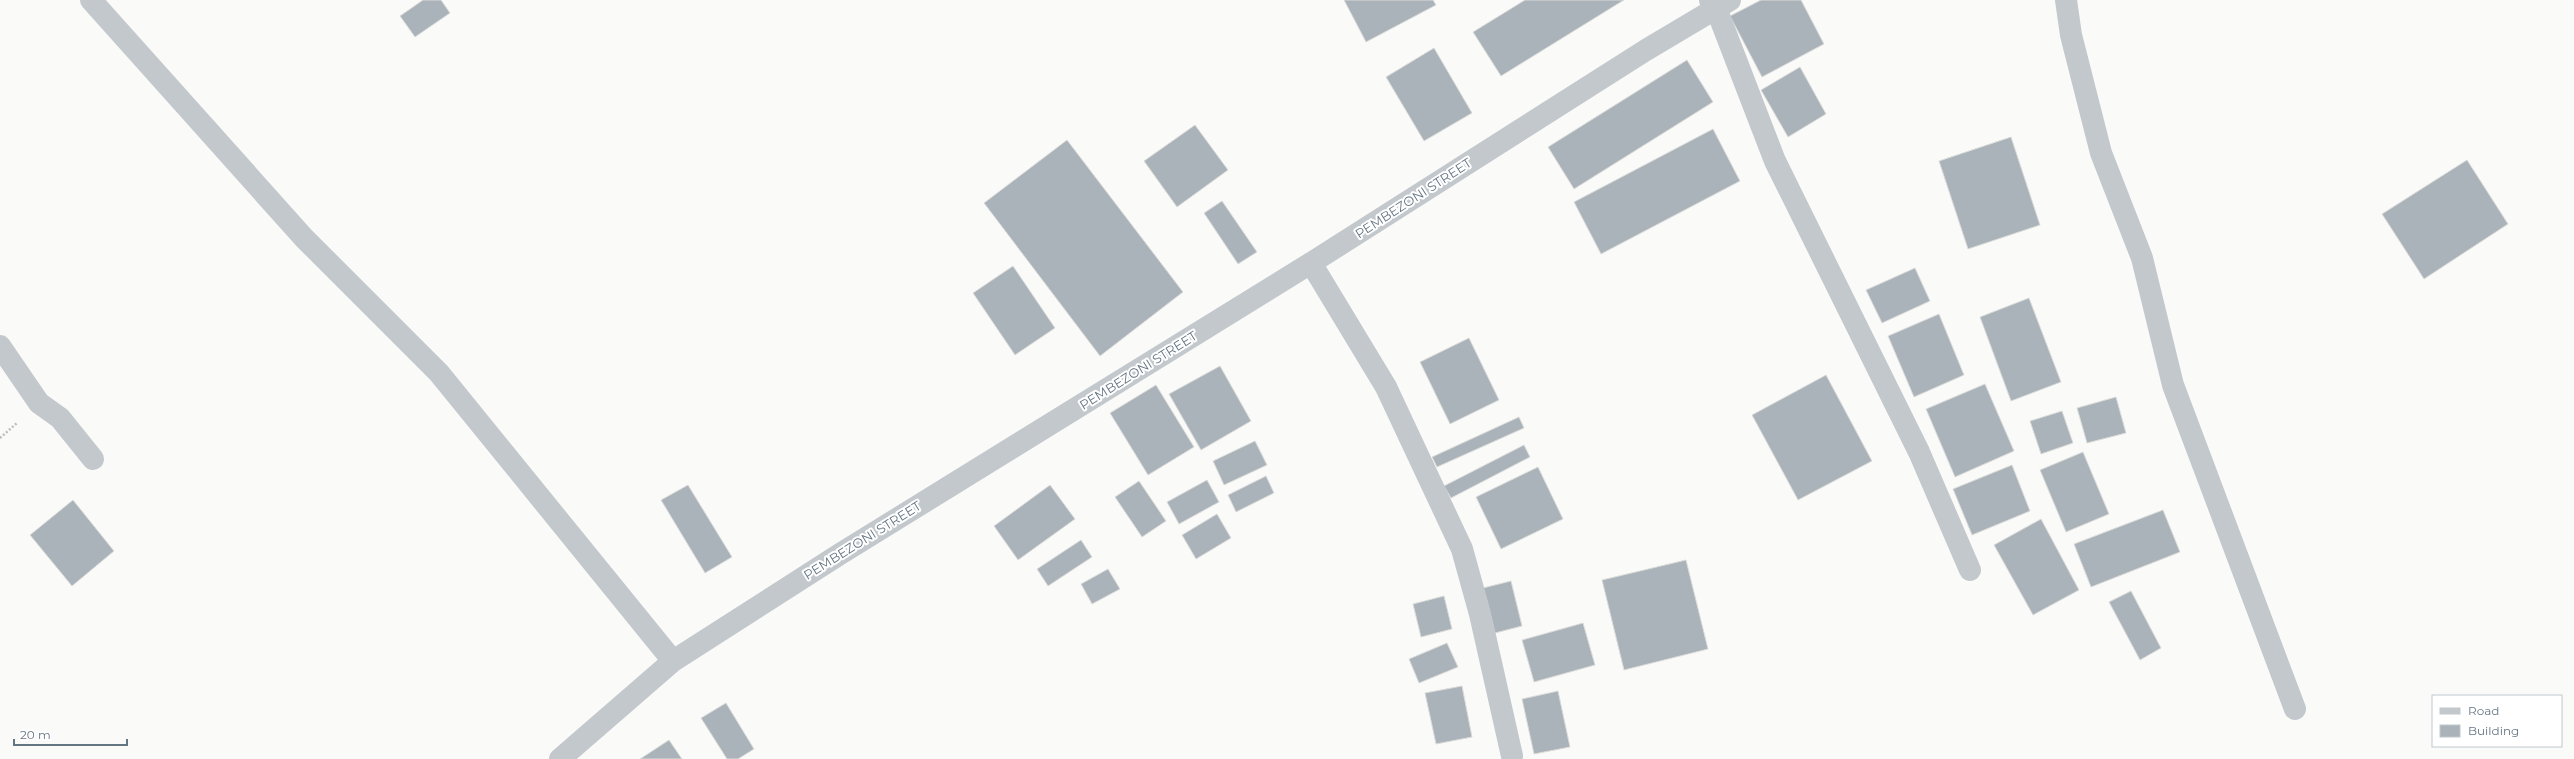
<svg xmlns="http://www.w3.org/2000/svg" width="2574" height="759" viewBox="0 0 2574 759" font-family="Montserrat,sans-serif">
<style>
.building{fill:#aab3b9;stroke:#dcdcda}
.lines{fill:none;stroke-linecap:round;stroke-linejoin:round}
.path{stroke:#bbbfc2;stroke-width:2.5;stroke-dasharray:2 2;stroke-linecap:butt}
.minor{stroke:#c3c8cc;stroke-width:22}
.labels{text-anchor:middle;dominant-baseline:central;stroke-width:4;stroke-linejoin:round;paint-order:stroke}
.street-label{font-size:13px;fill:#657683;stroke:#fff}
</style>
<rect width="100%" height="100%" fill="#fafaf8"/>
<!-- building -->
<path class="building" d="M423,0H441L450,13L415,37L400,16Z
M1344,0H1433L1436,5L1366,42Z
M1525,0H1624L1501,76L1473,32Z
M1761,0H1801L1824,44L1762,77L1730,16Z
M1434,48L1472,113L1424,141L1386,77Z
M1687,60L1713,102L1574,189L1548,147Z
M1800,67L1826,114L1788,137L1761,90Z
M1195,125L1228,170L1177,207L1144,161Z
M1713,129L1740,181L1601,254L1574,202Z
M2011,137L2040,225L1968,249L1939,161Z
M1067,140L1183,292L1100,356L984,203Z
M2467,160L2508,224L2424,279L2382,214Z
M1222,201L1257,252L1238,264L1204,213Z
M1013,266L1055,328L1015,355L973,293Z
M1915,268L1930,301L1882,323L1866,290Z
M2029,298L2061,382L2011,401L1980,317Z
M1939,314L1964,375L1914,397L1888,336Z
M1469,338L1499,400L1450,424L1420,362Z
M1220,366L1251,421L1201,450L1169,394Z
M1826,375L1872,461L1798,500L1752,415Z
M1985,384L2014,451L1955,477L1926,409Z
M1156,385L1194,447L1148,475L1110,413Z
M2116,397L2126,433L2087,443L2077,408Z
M2062,411L2073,443L2041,454L2030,421Z
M1519,417L1524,428L1437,467L1432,457Z
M1255,441L1267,465L1224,485L1213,461Z
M1524,445L1530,457L1451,498L1444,486Z
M2083,452L2109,514L2066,532L2040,470Z
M2012,465L2030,511L1972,535L1953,489Z
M1538,467L1563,519L1501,549L1476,497Z
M1266,476L1274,493L1236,512L1228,495Z
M1207,480L1219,502L1179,524L1167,502Z
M1139,481L1166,521L1142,537L1115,497Z
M688,485L732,557L705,573L661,500Z
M1050,485L1075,519L1018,560L994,526Z
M73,500L114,551L72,586L30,535Z
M2163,510L2180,552L2091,587L2074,544Z
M1217,514L1231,538L1196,559L1182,535Z
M2041,519L2079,590L2033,615L1994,545Z
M1081,540L1092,557L1048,586L1037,569Z
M1686,560L1708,649L1624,670L1602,580Z
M1108,569L1120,589L1092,604L1081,584Z
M1511,581L1522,626L1495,633L1483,588Z
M2131,591L2161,648L2140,660L2109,602Z
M1444,596L1452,629L1421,637L1413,604Z
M1583,623L1595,665L1534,682L1522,640Z
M1447,643L1458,667L1419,683L1409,659Z
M1462,686L1472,737L1436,744L1425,693Z
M1558,691L1570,747L1534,754L1522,699Z
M726,703L754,749L738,759H727L701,718Z
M669,740L682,759H640Z"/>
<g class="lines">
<!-- path -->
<path class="path" d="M0,438L17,423"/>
<!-- minor -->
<path class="minor" d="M91,0L304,238L439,373L673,661
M1710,0L1716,8L1775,161L1919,452L1970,570
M2066,0L2071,35L2101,153L2142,258L2173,385L2295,709
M1311,263L1386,387L1462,549L1480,614L1512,756
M0,346L39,403L60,418L93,459
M560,759L673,661L840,554L1311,263L1646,50L1730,0"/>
</g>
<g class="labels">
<!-- street labels -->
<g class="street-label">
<text transform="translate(1413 198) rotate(-33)">PEMBEZONI STREET</text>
<text transform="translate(1138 370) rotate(-32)">PEMBEZONI STREET</text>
<text transform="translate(862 540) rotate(-32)">PEMBEZONI STREET</text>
</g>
</g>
<!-- legend -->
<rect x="2432" y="695" width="130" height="52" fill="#ffffff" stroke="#c1c8cd"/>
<rect x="2440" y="708" width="20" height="6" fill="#c3c8cc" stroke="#c1c8cd"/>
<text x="2468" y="715" font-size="12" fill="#657683">Road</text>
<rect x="2440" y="725" width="20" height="12" fill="#aab3b9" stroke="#c1c8cd"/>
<text x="2468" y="735" font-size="12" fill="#657683">Building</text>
<!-- scale -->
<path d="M14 739v6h113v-6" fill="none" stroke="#657683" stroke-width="2"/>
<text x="20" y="739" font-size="12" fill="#657683" stroke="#ffffff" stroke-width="3" paint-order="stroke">20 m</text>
</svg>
